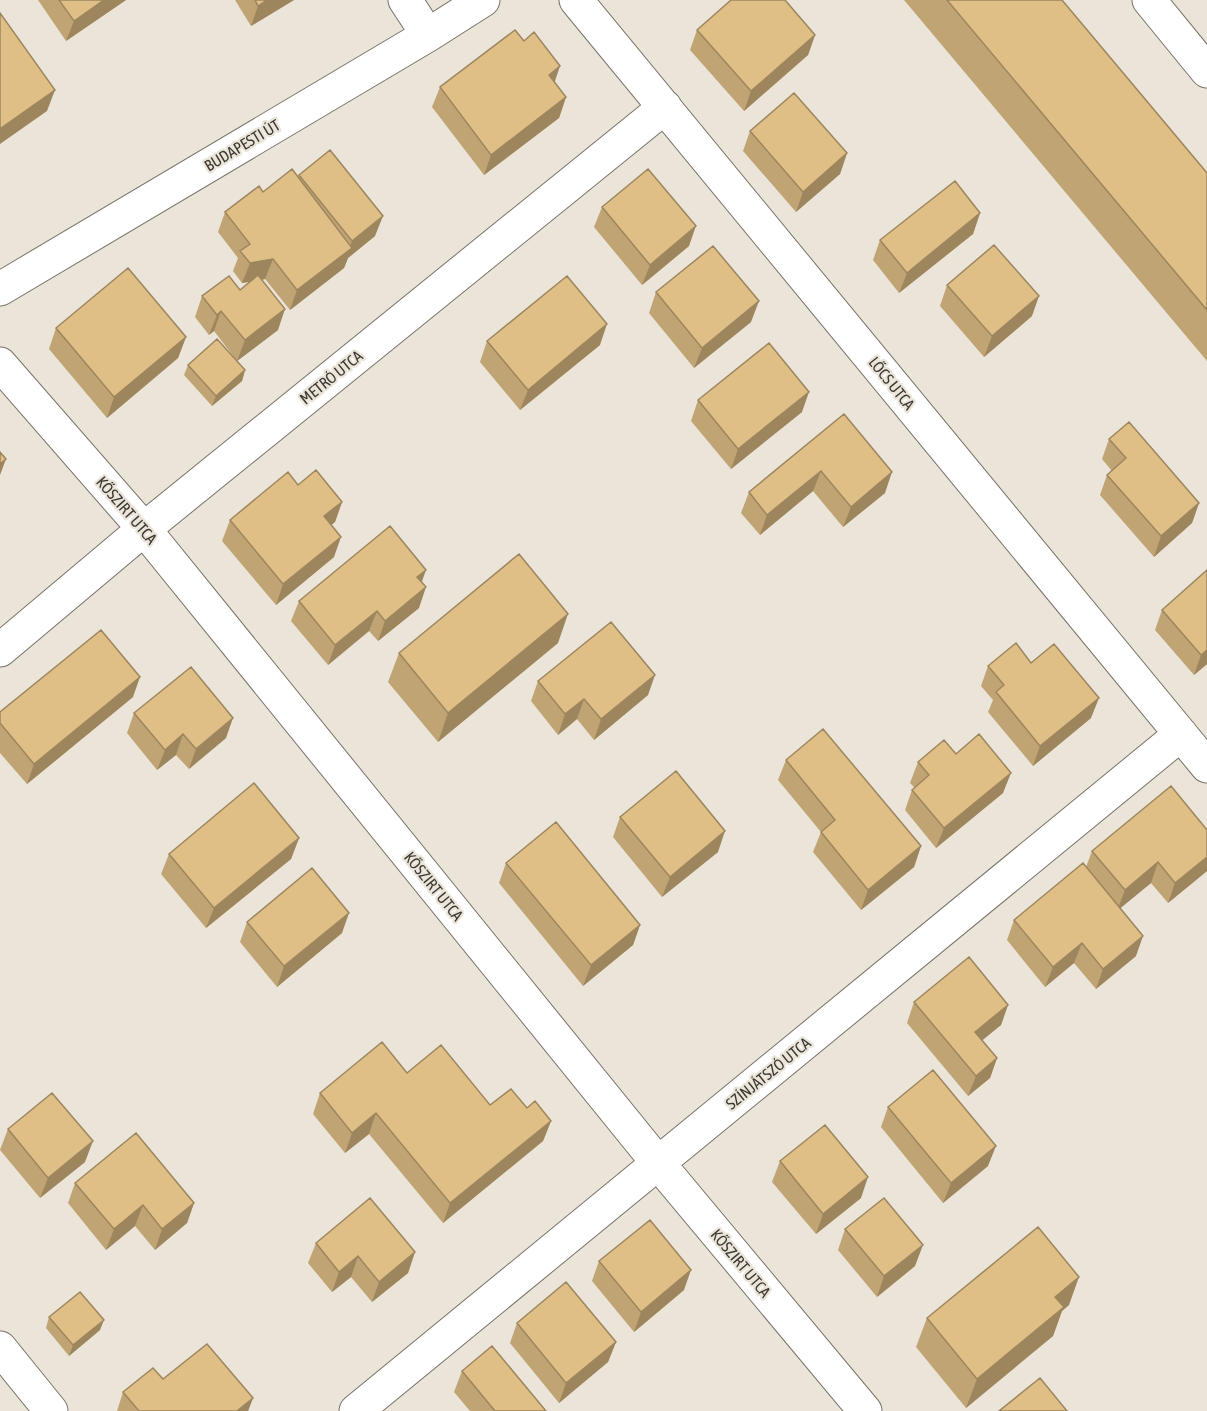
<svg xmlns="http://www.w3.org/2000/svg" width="1207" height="1411" viewBox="0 0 1207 1411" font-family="'Asap Condensed',sans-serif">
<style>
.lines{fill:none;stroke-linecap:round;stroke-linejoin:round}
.minor-casing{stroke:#787268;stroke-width:35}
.tertiary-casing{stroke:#787268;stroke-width:35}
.minor{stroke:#fff;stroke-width:33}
.tertiary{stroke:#fff;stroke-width:33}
.wall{fill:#c1a474}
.shaded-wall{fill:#9d865e}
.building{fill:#e0bf87;stroke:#9d865e;stroke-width:1.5}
.labels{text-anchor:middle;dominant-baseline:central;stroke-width:4.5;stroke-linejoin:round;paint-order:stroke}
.street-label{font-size:16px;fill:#3a3733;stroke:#ebe4d9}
</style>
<rect width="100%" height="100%" fill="#ebe4d9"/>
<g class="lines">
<defs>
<path id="minor" d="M405,0L428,35
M576,0L1207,766
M0,289L428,35L483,0
M0,364L144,529L658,1163L865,1411
M0,650L144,529L665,107
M0,1348L51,1411
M356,1411L1181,734"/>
<path id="tertiary" d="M1149,0L1207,71"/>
</defs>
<!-- minor casing -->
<use href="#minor" class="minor-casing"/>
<!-- tertiary casing -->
<use href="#tertiary" class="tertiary-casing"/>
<!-- minor -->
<use href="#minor" class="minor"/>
<!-- tertiary -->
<use href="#tertiary" class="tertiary"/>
</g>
<!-- wall -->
<path class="wall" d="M38,0H126L66,41Z
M235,0H294L251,26Z
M904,0H1062L1207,173V361Z
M697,30L815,35L808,55L744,111L690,50Z
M555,82L566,97L559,118L484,175L432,107L440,87Z
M750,131L847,153L840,174L796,212L743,151Z
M299,175L375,236L348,258L344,268L290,310L265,279L262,280L278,330L237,361L214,331L209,335L195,317L202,296L240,290L250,282L242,283L233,271L238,258L218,232L225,212L263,192L298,178Z
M602,207L689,246L642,285L594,227Z
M980,213L973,234L899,293L873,260L880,240Z
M947,285L1032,316L984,357L940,306Z
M656,292L751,322L694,368L649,313Z
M56,328L186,337L178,358L107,418L49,349Z
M487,341L600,345L520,410L480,362Z
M188,365L245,370L242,381L212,406L184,375Z
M698,400L802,412L731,469L691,421Z
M844,414L885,493L843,527L813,491L760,535L741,513L749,492Z
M1109,439L1199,503L1192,523L1154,557L1100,495L1107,475L1112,471L1102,459Z
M298,485L342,502L335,522L331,525L334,557L276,605L222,541L230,520Z
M1207,570V664L1194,675L1155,630L1162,610Z
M422,582L419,608L378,641L369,631L328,665L291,621L299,601Z
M558,643L438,742L388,682L399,653Z
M1031,663L1091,718L1033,766L988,712L993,700L981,686L988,666Z
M538,681L648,695L594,740L577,719L558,735L531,701Z
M133,697L27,784L0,753V712Z
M134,713L226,738L189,769L176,755L157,770L127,733Z
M956,754L1003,793L936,848L905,810L912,790L915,788L910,783L918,762Z
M786,760L921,846L914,867L861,910L813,852L821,832L778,780Z
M620,817L718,852L662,897L613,837Z
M1207,830V871L1168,903L1151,883L1120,908L1136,956L1096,989L1074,963L1045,987L1007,940L1014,920L1086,867L1092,851Z
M299,838L291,859L206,928L161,874L169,854Z
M506,863L640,925L633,945L583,986L499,883Z
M247,922L342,933L277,987L240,942Z
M914,1002L1008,1005L1001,1025L982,1040L997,1058L990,1078L968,1096L907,1023Z
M320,1093L527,1108L551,1121L543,1141L443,1223L369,1134L345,1153L313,1114Z
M888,1107L988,1166L943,1203L881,1127Z
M8,1129L85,1162L40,1198L0,1150Z
M780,1161L861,1198L816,1234L772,1182Z
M75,1183L194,1203L187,1223L155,1250L135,1226L106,1250L68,1203Z
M845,1229L915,1266L877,1297L838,1250Z
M316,1243L415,1252L408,1273L372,1302L351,1277L332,1292L308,1263Z
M599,1261L684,1290L634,1332L592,1281Z
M1069,1305L1062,1311L1053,1336L966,1408L916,1347L927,1318Z
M49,1317L100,1330L69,1356L46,1328Z
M517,1323L616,1342L608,1362L559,1403L510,1343Z
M462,1371L546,1411H470L454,1392Z
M163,1379L253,1398L248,1411H117L123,1392Z"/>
<!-- shaded-wall -->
<path class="shaded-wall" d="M104,0H126L66,41L74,21Z
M267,0H294L251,26L258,6Z
M815,35L808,55L744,111L751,91Z
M560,66L553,87L549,75Z
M55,90L47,111L0,144V129Z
M566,97L559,118L484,175L491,155Z
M847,153L840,174L796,212L803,192Z
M980,213L973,234L899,293L907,273Z
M383,216L375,236L348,258L344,268L290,310L297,290L348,251L352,241Z
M696,226L689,246L642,285L650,265Z
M273,259L265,279L242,283L250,263Z
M1039,296L1032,316L984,357L992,336Z
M759,301L751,322L694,368L702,348Z
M285,309L278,330L237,361L245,340Z
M221,311L214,331L209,335L217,315Z
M607,324L600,345L520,410L528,390Z
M186,337L178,358L107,418L114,397Z
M245,370L242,381L212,406L216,396Z
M809,392L802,412L731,469L738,449Z
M6,459L0,475V464Z
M821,471L813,491L760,535L767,515Z
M892,472L885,493L843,527L851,507Z
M342,502L335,522L317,537L324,516Z
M1199,503L1192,523L1154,557L1161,536Z
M341,537L334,557L276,605L283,584Z
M426,570L419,590L417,577Z
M426,587L419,608L378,641L385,621Z
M377,611L369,631L328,665L335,645Z
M568,614L558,643L438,742L448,713Z
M1207,650V664L1194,675L1201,655Z
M655,675L648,695L594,740L601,719Z
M140,677L133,697L27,784L34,764Z
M1099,698L1091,718L1033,766L1040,746Z
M584,699L577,719L558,735L565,714Z
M233,718L226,738L189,769L196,749Z
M183,734L176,755L157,770L165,750Z
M1011,773L1003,793L936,848L944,828Z
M725,831L718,852L662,897L670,877Z
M299,838L291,859L206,928L214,908Z
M921,846L914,867L861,910L868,890Z
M1207,857V871L1168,903L1175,883Z
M1158,862L1151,883L1117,911L1125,890Z
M349,913L342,933L277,987L284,966Z
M640,925L633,945L583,986L591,965Z
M1143,936L1136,956L1096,989L1103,969Z
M1082,943L1074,963L1045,987L1053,967Z
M1008,1005L1001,1025L968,1052L975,1032Z
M997,1058L990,1078L968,1096L976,1076Z
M376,1113L369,1134L345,1153L352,1133Z
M551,1121L543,1141L443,1223L450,1203Z
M93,1141L85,1162L40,1198L48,1178Z
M996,1146L988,1166L943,1203L951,1183Z
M868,1177L861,1198L816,1234L823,1214Z
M194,1203L187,1223L155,1250L162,1229Z
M143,1205L135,1226L106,1250L114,1229Z
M923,1245L915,1266L877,1297L884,1276Z
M415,1252L408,1273L372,1302L379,1282Z
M358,1256L351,1277L332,1292L339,1272Z
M691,1270L684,1290L634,1332L641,1312Z
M1079,1277L1069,1305L1062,1311L1053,1336L966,1408L977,1379L1055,1297Z
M104,1320L100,1330L69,1356L73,1345Z
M616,1342L608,1362L559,1403L566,1383Z
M253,1398L248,1411H237Z"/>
<!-- building -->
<path class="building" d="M59,0H104L74,21Z
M255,0H267L258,6Z
M731,0H785L815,35L751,91L697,30Z
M947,0H1062L1207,173V310Z
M0,13L55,90L0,129Z
M515,30L524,41L534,32L560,66L549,75L566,97L491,155L440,87Z
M794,93L847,153L803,192L750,131Z
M330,150L383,216L352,241L299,175Z
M292,169L352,248L297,290L273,259L250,263L240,251L250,244L225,212L259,186L263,192Z
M648,169L696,226L650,265L602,207Z
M955,181L980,213L907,273L880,240Z
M994,245L1039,296L992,336L947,285Z
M713,246L759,301L702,348L656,292Z
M128,268L186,337L114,397L56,328Z
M258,275L285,309L245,340L221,311L217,315L202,296L229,276L240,290Z
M567,276L607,324L528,390L487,341Z
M217,339L245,370L216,396L188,365Z
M769,343L809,392L738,449L698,400Z
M844,414L892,472L851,507L821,471L767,515L749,492Z
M1129,422L1199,503L1161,536L1107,475L1126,458L1109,439Z
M0,452L6,459L0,464Z
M316,470L342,502L324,516L341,537L283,584L230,520L288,472L298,485Z
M390,526L426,570L417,577L426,587L385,621L377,611L335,645L299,601Z
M519,554L568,614L448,713L399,653Z
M1207,570V650L1201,655L1162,610Z
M611,622L655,675L601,719L584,699L565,714L538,681Z
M101,630L140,677L34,764L0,723V712Z
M1016,643L1031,663L1054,644L1099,698L1040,746L996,692L1004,685L988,666Z
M191,667L233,718L196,749L183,734L165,750L134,713Z
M823,729L921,846L868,890L821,832L835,820L786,760Z
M979,734L1011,773L944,828L912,790L929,775L918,762L944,740L956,754Z
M676,771L725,831L670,877L620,817Z
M254,783L299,838L214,908L169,854Z
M1171,786L1207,830V857L1175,883L1158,862L1125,890L1092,851Z
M556,822L640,925L591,965L506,863Z
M1083,863L1143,936L1103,969L1082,943L1053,967L1014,920Z
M312,868L349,913L284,966L247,922Z
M969,957L1008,1005L975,1032L997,1058L976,1076L914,1002Z
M382,1042L407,1073L441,1045L490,1105L511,1089L527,1108L535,1101L551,1121L450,1203L376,1113L352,1133L320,1093Z
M933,1070L996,1146L951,1183L888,1107Z
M52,1093L93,1141L48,1178L8,1129Z
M825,1125L868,1177L823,1214L780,1161Z
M136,1133L194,1203L162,1229L143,1205L114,1229L75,1183Z
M370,1198L415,1252L379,1282L358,1256L339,1272L316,1243Z
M884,1198L923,1245L884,1276L845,1229Z
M650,1220L691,1270L641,1312L599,1261Z
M1038,1227L1079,1277L1055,1297L1064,1307L977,1379L927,1318Z
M566,1282L616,1342L566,1383L517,1323Z
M80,1292L104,1320L73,1345L49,1317Z
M207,1344L253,1398L237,1411H139L123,1392L153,1368L163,1379Z
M492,1346L546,1411H495L462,1371Z
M1040,1378L1067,1411H999Z"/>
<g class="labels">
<!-- street labels -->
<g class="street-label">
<text transform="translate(242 145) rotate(-31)">BUDAPESTI ÚT</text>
<text transform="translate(331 377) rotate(-39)">METRÓ UTCA</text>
<text transform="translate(892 383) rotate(51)">LŐCS UTCA</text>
<text transform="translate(127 510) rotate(49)">KŐSZIRT UTCA</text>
<text transform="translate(434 886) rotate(51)">KŐSZIRT UTCA</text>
<text transform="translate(768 1073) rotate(-39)">SZÍNJÁTSZÓ UTCA</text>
<text transform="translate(741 1263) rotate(50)">KŐSZIRT UTCA</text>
</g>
</g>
</svg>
